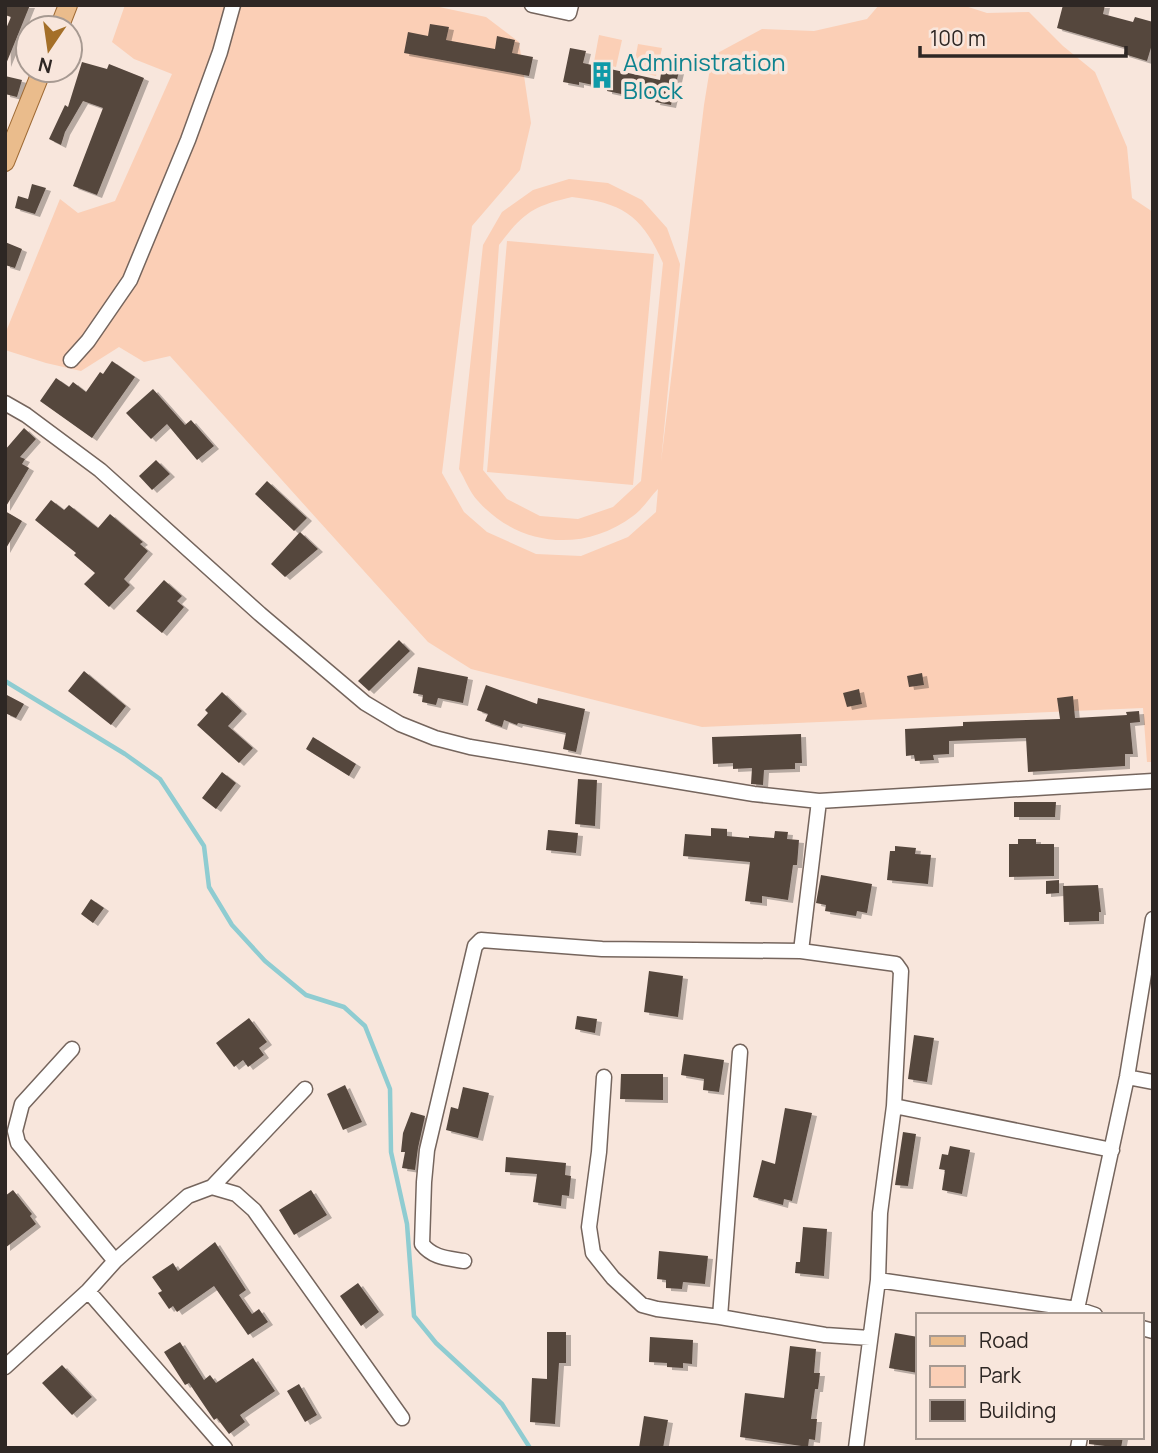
<svg xmlns="http://www.w3.org/2000/svg" width="1158" height="1453" viewBox="0 0 1158 1453" font-family="Manrope,sans-serif">
<style>
.green{fill:#fbcfb6;fill-rule:evenodd}
.lines{fill:none;stroke-linecap:round;stroke-linejoin:round}
.stream{stroke:#8fccd1;stroke-width:4.5}
.building{fill:#55473e;filter:url(#shadow)}
.minor-casing{stroke:#75655d;stroke-width:17}
.major-casing{stroke:#9f6b36;stroke-width:20}
.minor{stroke:#fff;stroke-width:14}
.major{stroke:#eabc8c;stroke-width:18}
.labels{text-anchor:middle;dominant-baseline:central;stroke-width:7;stroke-linejoin:round;paint-order:stroke}
.culture-label{font-size:24px;fill:#0d838f;stroke:#f8e6dc;text-anchor:start}
</style>
<defs>
<filter id="shadow"><feDropShadow dx="5" dy="3" stdDeviation="0" flood-color="#0004"/></filter>
</defs>
<rect width="100%" height="100%" fill="#f8e6dc"/>
<!-- green -->
<path class="green" d="M125,5H430L486,17L519,42L531,123L520,170L472,226L442,473L464,512L487,532L536,554L581,556L628,537L656,512L658,489C650,497 643,509 633,516C584,553 519,547 478,501C470,493 465,479 459,469L483,245L502,212L533,190L569,179L608,183L642,200L667,228L680,264L661,462L704,105L712,56L762,29L814,31L867,19L879,5H962L987,13L1029,12L1063,46L1095,72L1127,147L1132,198L1153,212V762H1147L1143,708L702,727L471,669L428,642L170,356L144,362L119,347L81,371L46,363L5,350V334L60,199L78,213L115,201L172,74L134,59L112,42ZM572,197C624,203 642,216 663,263L641,481L613,507L578,519L540,516L507,499L483,470L499,245C523,213 533,206 572,197Z
M599,35L622,40L616,67L594,62Z
M638,44L662,48L656,76L633,71Z
M507,241L654,254L633,485L487,472Z"/>
<g class="lines">
<!-- stream -->
<path class="stream" d="M5,681L125,754L160,779L204,846L209,887L232,925L265,961L306,995L344,1007L365,1026L390,1089L391,1152L407,1224L414,1316L436,1343L502,1404L530,1448"/>
</g>
<!-- building -->
<path class="building" d="M7,5H30L6,64L5,31L11,17L5,15Z
M1063,5H1105L1103,14L1133,22L1135,17L1153,22V41L1147,61L1124,54L1126,48L1057,28Z
M430,24L449,27L446,40L495,49L497,36L515,40L512,53L533,57L529,76L404,53L408,32L428,36Z
M570,48L586,51L583,63L660,80L662,67L679,71L671,105L655,102L656,98L627,92L626,95L607,91V88L579,82V85L563,82Z
M82,62L107,69L109,64L144,78L97,195L73,186L103,108L83,101L65,132L61,145L49,139L65,105L68,107Z
M5,76L22,80L17,97L5,94Z
M32,184L46,188L35,214L15,208L18,196L28,199Z
M5,242L22,249L15,268L5,265Z
M112,361L135,377L92,438L40,401L56,378L69,387L73,382L86,392L100,372L103,374Z
M153,389L185,425L191,420L214,446L197,460L167,424L151,439L126,413Z
M24,428L36,439L20,457L25,459L22,464L29,468L5,508V450Z
M156,460L170,474L152,490L139,476Z
M267,481L307,518L294,531L255,494Z
M51,500L64,510L69,505L98,528L110,514L143,542L140,544L148,551L124,579L130,585L109,607L84,584L95,573L74,555L76,553L35,520Z
M5,511L22,521L5,550Z
M300,532L318,549L285,577L271,564Z
M164,580L182,596L177,601L184,607L162,633L136,611Z
M399,640L410,651L369,691L358,681Z
M418,667L468,677L463,703L438,698L436,705L422,702L423,695L413,693Z
M84,671L126,706L111,725L68,691Z
M922,673L924,685L909,687L907,676Z
M486,685L537,704L538,698L585,709L576,752L563,749L566,733L518,723L517,725L504,720L502,727L485,721L488,714L477,710Z
M859,689L862,704L847,707L843,693Z
M222,692L242,711L228,726L253,748L239,763L197,725L208,713L205,710Z
M5,694L24,704L16,718L5,713Z
M1073,696L1075,718L1127,715L1126,712L1139,711L1140,722L1130,723L1133,754H1125V766L1028,772L1026,738L949,741V754L933,755L934,760L915,761L914,755L906,756L905,729L963,726V722L1060,719L1057,698Z
M801,734L802,763H795V769L764,770L763,785L751,784L752,768L733,769V763L713,764L712,737Z
M313,737L356,764L349,776L306,749Z
M222,772L236,783L216,809L202,798Z
M578,779L597,780L595,826L575,824Z
M1014,802H1056L1055,817H1014Z
M711,828L727,829V836L749,838V836L774,838L775,831L788,832L787,839L799,840L797,865H793L788,900L762,896V903L745,901L750,862L683,856L685,834L711,836Z
M548,830L578,833L576,853L546,850Z
M1018,839H1036V844H1054V876L1009,877V844H1018Z
M895,846L916,848L915,854L931,855L928,884L887,880L890,851H895Z
M821,875L872,884L867,913L857,911L856,916L825,911L826,905L816,903Z
M1059,880V893L1046,894V881Z
M1098,885L1101,912H1099V921L1064,922L1063,886Z
M91,899L104,908L93,923L81,914Z
M649,971L683,976L678,1017L644,1012Z
M577,1016L597,1019L595,1033L575,1029Z
M249,1018L267,1042L259,1048L264,1055L248,1067L243,1060L234,1067L216,1043Z
M914,1035L934,1038L927,1082L908,1079Z
M684,1054L724,1060L719,1092L703,1090L704,1079L681,1075Z
M621,1074H663V1100L620,1099Z
M345,1085L362,1122L343,1130L327,1094Z
M463,1087L489,1093L478,1138L446,1130L451,1107L458,1109Z
M785,1108L812,1113L792,1201L784,1199L783,1205L753,1197L762,1160L775,1164Z
M411,1112L425,1116L418,1148L415,1170L402,1168L405,1152H401L403,1133Z
M903,1132L916,1134L908,1186L895,1185Z
M950,1146L970,1150L962,1194L942,1190L945,1170L939,1169L942,1154L948,1155Z
M506,1157L566,1163L565,1175L571,1176L569,1196L562,1195L561,1206L533,1202L537,1174L505,1172Z
M13,1190L32,1214L30,1216L36,1224L5,1248V1196Z
M311,1190L327,1215L294,1235L279,1210Z
M803,1227L827,1229L824,1276L795,1273L796,1262H800Z
M215,1242L246,1290L239,1295L252,1314L259,1309L268,1322L248,1335L214,1286L177,1312L173,1306L169,1309L158,1293L162,1291L152,1277L173,1263L178,1271Z
M659,1251L708,1256L705,1284L683,1282L682,1289L666,1288V1280L657,1279Z
M358,1283L379,1312L361,1326L340,1296Z
M547,1332H566V1363H559L555,1424L530,1422L532,1378L547,1379Z
M895,1333L918,1337V1373L889,1368Z
M650,1337L693,1340L692,1364L683,1363V1368L667,1367V1363L649,1362Z
M180,1342L204,1380L210,1375L216,1383L253,1358L275,1391L240,1415L245,1422L229,1434L217,1418L214,1420L189,1383L185,1385L164,1352Z
M790,1346L816,1349L814,1373H820L818,1389H815L811,1419H817L815,1440L809,1439L808,1447L740,1437L745,1393L784,1398Z
M62,1365L92,1397L72,1415L42,1383Z
M299,1384L317,1415L305,1422L287,1391Z
M644,1416L668,1420L663,1448H639Z
M1089,1437H1123L1121,1448L1089,1444Z"/>
<g class="lines">
<defs>
<path id="minor" d="M532,5L569,13L571,5
M71,360L88,341L130,280L188,140L220,52L233,5
M5,403L26,415L100,470L260,614L365,703L400,724L435,738L470,747L754,794L819,801L1153,781
M801,951L819,801
M72,1049L22,1104L15,1131L18,1143L115,1261
M604,1077L599,1152L589,1227L593,1253L613,1278L642,1305L657,1309L720,1317L825,1335L870,1338
M1127,1077L1153,1082
M894,1106L1112,1150
M212,1187L236,1194L254,1210L402,1418
M464,1261C447,1258 433,1258 422,1244L424,1182L427,1150L475,946L481,940L602,949L801,951L896,964L901,971L894,1106L880,1213L878,1280L856,1448
M878,1280L1077,1309L1095,1315
M88,1291L225,1448
M1077,1309L1127,1077L1153,919
M720,1317L740,1052
M1142,1328L1153,1331
M5,1367L88,1291L115,1261L188,1196L212,1187L305,1089
M1078,1448L1080,1437"/>
<path id="major" d="M59,28L68,5
M5,162L42,70"/>
</defs>
<!-- minor casing -->
<use href="#minor" class="minor-casing"/>
<!-- major casing -->
<use href="#major" class="major-casing"/>
<!-- minor -->
<use href="#minor" class="minor"/>
<!-- major -->
<use href="#major" class="major"/>
</g>
<!-- icons -->
<defs>
<symbol id="building-bare" viewBox="-9 -9 18 18"><path d="M-4-6H4V6H1V3H-1V6H-4ZM-2.5-4.3h1.7v1.8h-1.7ZM.8-4.3h1.7v1.8H.8ZM-2.5-1h1.7V.8h-1.7ZM.8-1h1.7V.8H.8Z" fill="#0f9aa8" stroke="#f8e6dc" stroke-width="2.5" paint-order="stroke"/></symbol>
</defs>
<g fill-rule="evenodd">
<use href="#building-bare" x="583" y="56" width="38" height="38"/>
</g>
<g class="labels">
<!-- culture labels -->
<g class="culture-label">
<text x="623" y="61">Administration<tspan x="623" dy="28">Block</tspan></text>
</g>
</g>
<!-- border -->
<rect width="1158" height="1453" fill="none" stroke="#2e2724" stroke-width="14"/>
<!-- legend -->
<rect x="916" y="1313" width="228" height="126" fill="#f8e6dc" stroke="#a79a92" stroke-width="2"/>
<rect x="930" y="1336" width="35" height="10" fill="#eabc8c" stroke="#a79a92" stroke-width="2"/>
<text x="979" y="1348" font-size="21" fill="#2e2724">Road</text>
<rect x="930" y="1366" width="35" height="21" fill="#fbcfb6" stroke="#a79a92" stroke-width="2"/>
<text x="979" y="1383" font-size="21" fill="#2e2724">Park</text>
<rect x="930" y="1400" width="35" height="21" fill="#55473e" stroke="#a79a92" stroke-width="2"/>
<text x="979" y="1418" font-size="21" fill="#2e2724">Building</text>
<!-- north arrow -->
<g transform="translate(49 49) rotate(193)"><circle r="33" fill="#f8e6dc" stroke="#a79a92" stroke-width="2"/>
<path d="M0-5L12 26L0 18L-12 26Z" fill="#a46f28"/>
<text y="-10" font-size="19" font-weight="bold" text-anchor="middle" fill="#2e2724">N</text>
</g>
<!-- scale -->
<path d="M920 46v10h206v-10" fill="none" stroke="#2e2724" stroke-width="3.5"/>
<text x="930" y="46" font-size="21" fill="#2e2724" stroke="#f8e6dc" stroke-width="5" paint-order="stroke">100 m</text>
</svg>
